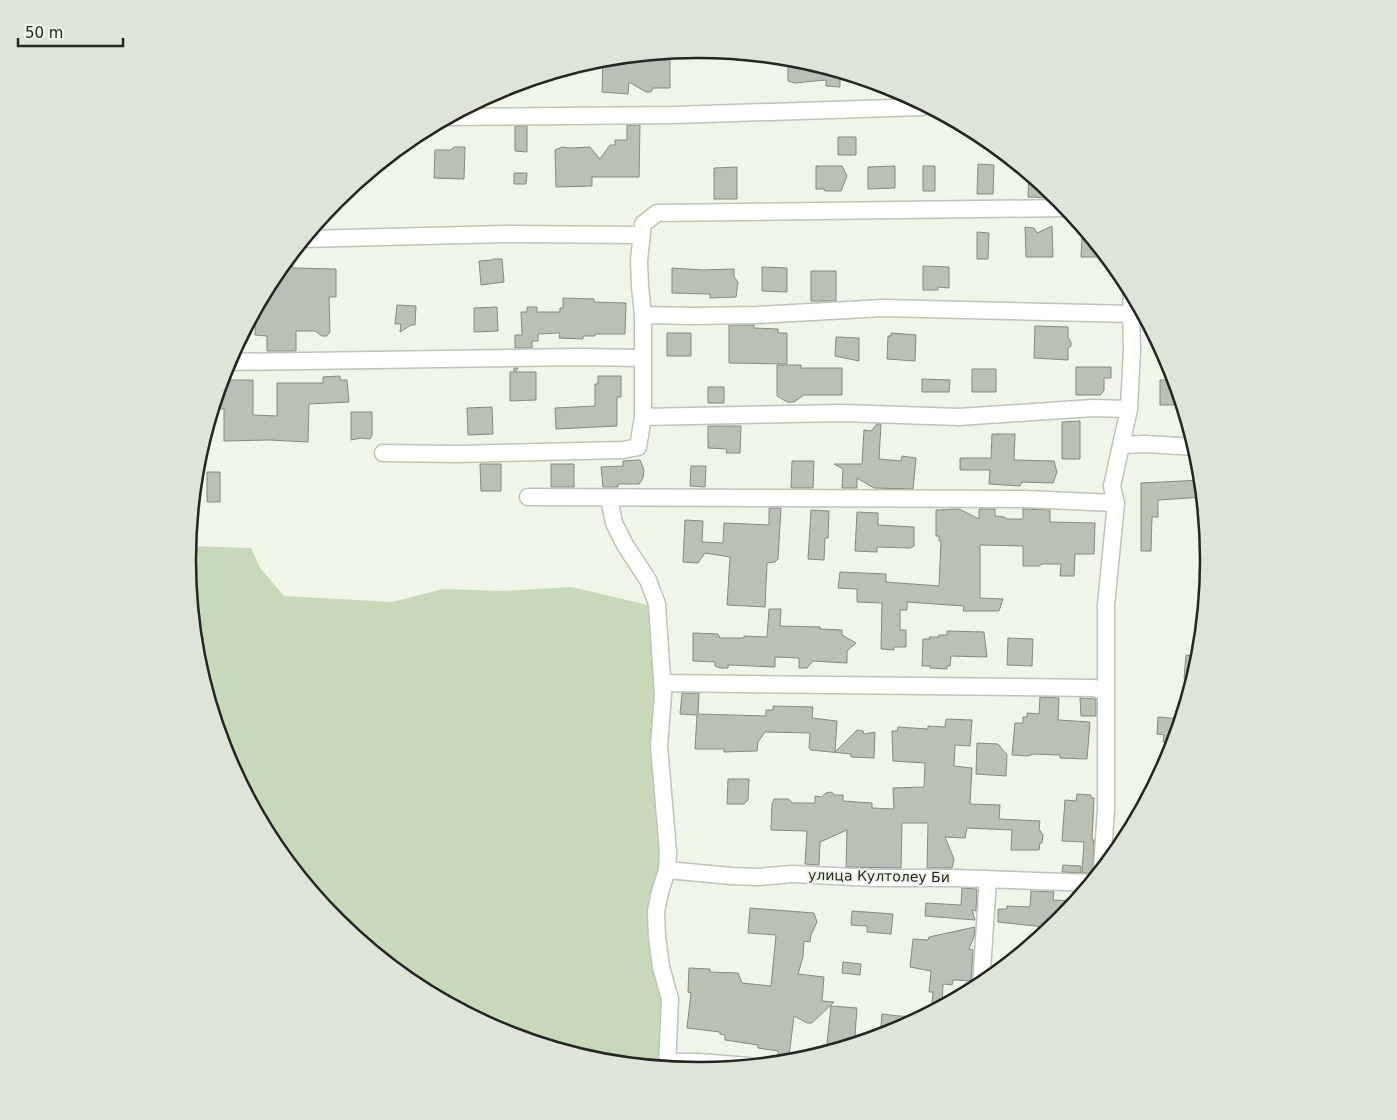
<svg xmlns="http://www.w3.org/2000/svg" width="1397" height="1120" viewBox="0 0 1397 1120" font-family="'DejaVu Sans',sans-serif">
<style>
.green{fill:#c7d9b9}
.building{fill:#bac0b5;stroke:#848a80}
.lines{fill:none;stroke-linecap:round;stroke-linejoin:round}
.minor-casing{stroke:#bdc4b8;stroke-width:19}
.minor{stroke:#fff;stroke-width:16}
.labels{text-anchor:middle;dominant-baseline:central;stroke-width:4;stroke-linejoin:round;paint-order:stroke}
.street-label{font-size:14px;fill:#242622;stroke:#eff5e9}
.rim{fill:none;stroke:#242622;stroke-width:2.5}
</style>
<rect width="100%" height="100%" fill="#eff5e9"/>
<!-- green -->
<path class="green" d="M189,546L251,548L260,568L284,596L392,602L443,589L503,591L572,587L652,606L666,863L653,886L650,924L663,990L659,1067L598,1061L503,1032L414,985L337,921L273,844L226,755L197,659L187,560Z"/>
<!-- building -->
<path class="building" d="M613,57L641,59V57H670V88H653L651,92H646L629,82L628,94L602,92L603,58Z
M788,58L799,59L852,75L840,77V87L826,86V80L795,83L788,81Z
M627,125H640L639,177H592V186L556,187L555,150L562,147L570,148L590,147L600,159L610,145H615V140H627Z
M515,126H527V152L515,151Z
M838,137H856V155H838Z
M454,147H465L464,179L434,178L435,150H451Z
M978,164L994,165L993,194H977Z
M816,166H842L847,176L841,191H825L824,189H816Z
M895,166V188L868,189V167Z
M923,166H935V191H923Z
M737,167V199H714V168Z
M514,173H527L526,184H514Z
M1029,173L1059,198L1028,197Z
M1052,226L1053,257H1026L1025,227L1034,228L1037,233Z
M977,232L989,233L988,259H977Z
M1082,238L1093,239L1101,249V257H1081Z
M493,259H502L504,282L481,285L479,261L492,260Z
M281,266H293V268L336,269V297H329L330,332L327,336H322L315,331H296V351H267V336L255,335L256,309L259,302L266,303V290L274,276Z
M923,266L949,267V288L938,287V290H923Z
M762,267L787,268V292L762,291Z
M672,268L702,270L734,269V277L738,282L736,297L710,298V294L672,293Z
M811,271H836V301H811Z
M563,298L594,299V302L626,303L625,334H595V336H583V339L559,338L560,333L538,334V341H532V348H515V335H522L521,312H527V307H537V312H560V308H563Z
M397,305L416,306L415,325H411L400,332L401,324H395Z
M497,307L498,331L474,332V308Z
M729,325H754V328L778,329V333H787V364L729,363Z
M1035,326L1068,327V338L1071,342V346L1068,348V360L1034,358Z
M667,333H691V356H667Z
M891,333L916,335L915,361L887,359L888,336H891Z
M836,337L859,338V361L835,356Z
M777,365H801V368H842V395H804L794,402H787L777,396Z
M1076,367H1111V378H1104V391L1100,395H1076Z
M514,368H518L515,372H536V400L510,401V372H514Z
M972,369H996V392H972Z
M340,376V380H347L349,402L309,404L308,442L269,440L224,441V409H213L221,380H253V415L277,416V383H323V377Z
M598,376H621V397H617V426L556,429L555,408L595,406V384H598Z
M922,379L950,380L949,392H922Z
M1160,380H1176L1183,405H1160Z
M708,387H724V403H708Z
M492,407L493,434L468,435L467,408Z
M351,412H372V435L370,439L361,438L351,440Z
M1080,421V459H1062V422Z
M877,424H881L879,459L901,461L902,456L916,458L913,489L874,488L857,478V488H842L843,469L834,464H862L864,430L871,431Z
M708,426H741L740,453H726L727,449L708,448Z
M992,434H1015L1014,460L1054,461L1057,472L1053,483L1022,482L1020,486L989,484L990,470H960V458H991Z
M640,460L644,470L643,478L639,484H618V487H603L601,467L623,466V461Z
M792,461H814L813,488H791Z
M480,464H501V491H481Z
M551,464H574V487H551Z
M691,466H706L705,487L690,486Z
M207,472H220V502H207Z
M1202,480L1204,497L1158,500V517H1152L1151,551H1141V483Z
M769,508H781L778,559L775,562L767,563L765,607L727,605L730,557L705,553L698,563L683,562L685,520L703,521L702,542L723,543L724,523L769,525Z
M959,509L979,519V509H995V516L1004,517L1007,519H1023V509L1050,510V522L1095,523L1094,554H1075L1074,576H1060L1061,564H1042L1039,566H1023V546L980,545V598L1003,599L999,611H963L964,606L907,602V610H900V630H906V647H894V650L881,649L882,603L857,602V589L838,588L840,572L886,574V582L939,586L941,541H939V536H936V510Z
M811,510L829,511L828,538H825L824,560L808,559Z
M857,512L878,513V525L914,527V546L910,548L877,547V552L855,551Z
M769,609H781L780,626L820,627V629L842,630V635L856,643L847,651V663L813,661L807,668H799V658L775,657V667L728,665V668H720L715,666V662L693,661V633L718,634L720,638H744V636L767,637Z
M947,631L984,632L987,657L951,656L950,666H947V669L930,668V666H922L923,639H930L929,637H939V635H947Z
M1008,638L1033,639L1032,666L1007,665Z
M1186,655L1200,656L1194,680L1184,679Z
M682,693H699L698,714L766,716V710H773V706L813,707L812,718L837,721L835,752L857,730L863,731L864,734L875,732L874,758L851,757V754L811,750L809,748L810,733L765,732L758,742L757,751L724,752V749H695L697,715L680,714Z
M1040,697L1059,698L1058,720L1090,722L1087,759L1060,758V755L1033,754L1028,756L1012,755L1015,723H1023V717H1027V713L1039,714Z
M1080,698L1096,699V716H1081Z
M1158,717L1182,719L1175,743L1163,742L1164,735L1157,734Z
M946,719L972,720L970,746L955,745L954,766L972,768L970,804L1000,805L999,819L1040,821L1039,829L1043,835L1042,843H1040L1039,850H1011L1012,830L967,828L965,838L945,837L954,859L952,868H927L928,823H902L901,868L846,867L847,830L820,842L819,865L805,864L807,831L771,830L772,804L774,799H788L793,803H815V796L822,797L826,793L831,792L835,795H843V801L872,803V808L894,809L893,788L924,787L925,763L893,761L892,731H897L898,727L928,729V726L945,727Z
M977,743L998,744L1007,755L1006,776L976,774Z
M728,779H749L748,800L744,804H727Z
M1077,794L1091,795V798H1094L1092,840H1094L1093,873H1082L1084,842L1062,841L1065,800L1076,801Z
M1063,865L1081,866V873L1062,872Z
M962,888L977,889L976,911L972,910L975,920L925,916L926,903L961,905Z
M1031,891L1054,892L1053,900L1077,901L1060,922L1053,928L998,922V909H1007V906L1030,907Z
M750,908L814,913L817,922L811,935L810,942L804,941L803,957L798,974L824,977L822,1001L834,1002L812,1023H807L794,1016L789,1056L778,1055V1051L758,1048V1045L725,1040V1035L720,1034V1032L687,1028L691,993L688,992L689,968L710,969V972L738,973L742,983L771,986L776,935L748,933Z
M852,911L893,914L891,934L867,932V926L851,925Z
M975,927L974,937L969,949L973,950L971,981L955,980H953L952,985L943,984L942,1007L931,1013L933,992H929L931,971L910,967L913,939L928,940L929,937Z
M843,962L861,964L860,975L842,973Z
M831,1006L857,1008L855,1035L876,1038L826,1053Z
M882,1014L899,1016L924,1017L894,1032L880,1037Z"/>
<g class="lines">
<defs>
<path id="minor" d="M448,117L675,115L922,107
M303,239L505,234L641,235
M643,315L693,316L757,315L883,308L1131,314
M228,362L580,357L643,358
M643,417L843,413L959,417L1093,408L1129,409
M1121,445L1145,444L1196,447
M383,453L456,454L623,450L638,447L643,417V315L640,286L639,260L643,224L657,213L1068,208
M528,497L1025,499L1116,503
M609,498L614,523L625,545L648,580L657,604L663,695L659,746L668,851L667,870L660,892L656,911L657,937L661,967L670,999L667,1068
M662,683L1094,688L1101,690L1106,695
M667,870L731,876L758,877L792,874L876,878H956L1092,883
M1102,870L1106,809V605L1116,503L1112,486L1129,409L1132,349L1131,314L1132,293
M981,986L988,879
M668,1062H699L749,1066"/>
</defs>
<!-- minor casing -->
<use href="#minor" class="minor-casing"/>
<!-- minor -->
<use href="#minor" class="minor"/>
</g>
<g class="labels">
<!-- street labels -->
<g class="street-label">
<text transform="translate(879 876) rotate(1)">улица Култолеу Би</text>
</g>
</g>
<!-- crop -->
<path d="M0 0H1397V1120H0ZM196 560a502 502 0 1 1 1004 0a502 502 0 1 1-1004 0Z" fill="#dfe4d9" fill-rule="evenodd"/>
<path class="rim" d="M196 560a502 502 0 1 1 1004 0a502 502 0 1 1-1004 0Z"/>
<!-- scale -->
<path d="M18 38v8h105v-8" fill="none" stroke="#242622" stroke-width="2.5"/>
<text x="25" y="38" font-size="15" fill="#242622" stroke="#eff5e9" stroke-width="4" paint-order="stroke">50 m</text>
</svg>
